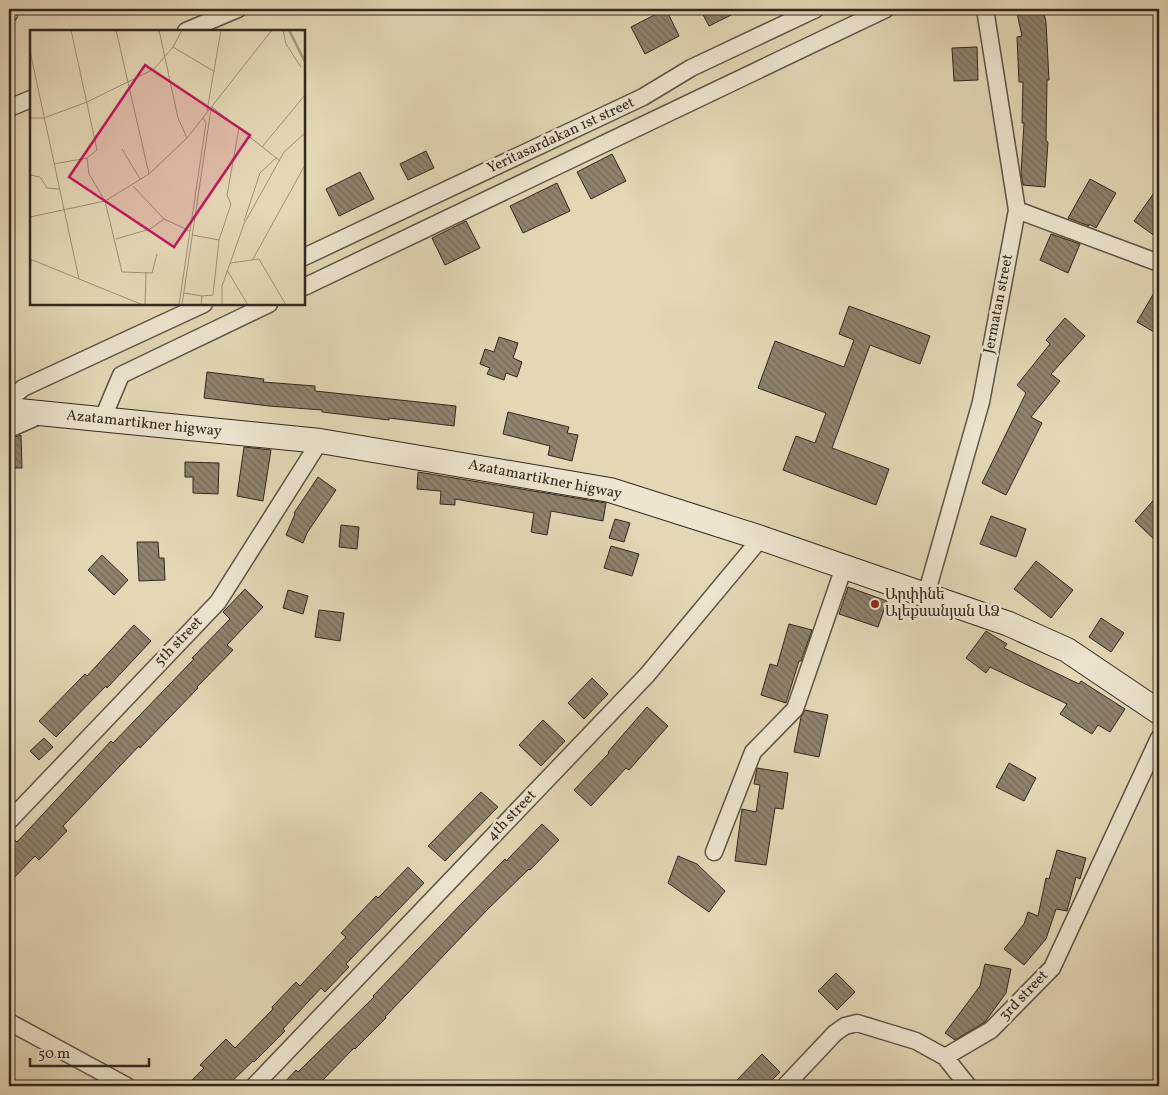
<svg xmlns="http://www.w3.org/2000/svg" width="1168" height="1095" viewBox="0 0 1168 1095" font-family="Vollkorn,'Noto Serif Armenian',serif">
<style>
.building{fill:url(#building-back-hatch);stroke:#32281f}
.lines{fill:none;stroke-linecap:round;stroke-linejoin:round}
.minor-casing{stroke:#5e5445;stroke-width:19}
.secondary-casing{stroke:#32281f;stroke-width:26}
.minor{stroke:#ede5d0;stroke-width:16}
.secondary{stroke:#ede5d0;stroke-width:24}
.poi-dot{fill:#8f2418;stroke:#ede5d0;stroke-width:2}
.labels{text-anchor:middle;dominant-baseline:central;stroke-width:5;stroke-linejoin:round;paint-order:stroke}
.street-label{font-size:15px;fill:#32281f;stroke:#ede5d0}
.poi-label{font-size:15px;fill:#32281f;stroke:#ede5d0;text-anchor:start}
.inset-river{fill:none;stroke:#a79c83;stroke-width:2.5}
.inset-road{fill:none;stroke:#9d917a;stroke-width:1}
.view{fill:#c2185b;fill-opacity:0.15;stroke:#c2185b;stroke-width:2.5}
.inset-edge{fill:none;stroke:#32281f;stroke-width:2.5}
</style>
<defs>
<pattern id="building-back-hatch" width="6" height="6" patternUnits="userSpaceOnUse" patternTransform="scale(1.25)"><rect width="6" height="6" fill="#8f836e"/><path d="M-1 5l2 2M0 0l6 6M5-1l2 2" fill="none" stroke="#756b5a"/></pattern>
</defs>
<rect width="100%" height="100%" fill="#e4d7b6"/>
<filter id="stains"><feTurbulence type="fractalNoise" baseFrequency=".004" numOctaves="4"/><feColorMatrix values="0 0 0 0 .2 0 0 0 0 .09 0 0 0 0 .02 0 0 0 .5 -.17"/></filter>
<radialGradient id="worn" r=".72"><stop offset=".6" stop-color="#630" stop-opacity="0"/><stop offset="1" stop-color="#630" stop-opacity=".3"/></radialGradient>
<!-- building -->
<path class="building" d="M666,9L679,36L645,54L631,27Z
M700,9H743L709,26Z
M1016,9H1043L1046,22L1049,80H1047L1046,141L1048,142L1045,187L1023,185L1021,173L1024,123H1022L1023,82H1019L1017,37L1022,36Z
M977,47L978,80L954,81L952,48Z
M426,151L434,168L408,180L400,164Z
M612,154L626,181L591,199L577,172Z
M360,172L374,199L339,216L326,189Z
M1090,179L1116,193L1096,228L1089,224V226L1068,218Z
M557,183L570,211L523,233L510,206Z
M1159,186V239L1134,221Z
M466,221L480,248L445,265L432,238Z
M1051,234L1080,244L1068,273L1040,260Z
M1159,284V335L1137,322Z
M849,306L930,336L920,364L870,345L832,448L889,469L876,505L783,470L796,436L815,443L826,413L758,388L775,341L844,367L854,340L839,334Z
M1065,318L1085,336L1051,374L1060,381L1031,417L1042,423L1006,495L982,483L1026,393L1017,385L1050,344L1046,340Z
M499,337L518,343L513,358L522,362L517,377L506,373L504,380L487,374L490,368L480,364L485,349L494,352Z
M207,372L264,379L263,382L315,386V391L456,406L454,426L389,418V420L322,412V410L269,406L204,398Z
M508,412L569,427L567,433L578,435L572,461L548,455L550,446L503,434Z
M21,435L22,468H9V439Z
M244,447L271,450L263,501L237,496Z
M185,462L219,463L218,494L193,493V477H185Z
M418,472L606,503L603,521L551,511L547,535L531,532L534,513L455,499V505L440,504L441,491L417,489Z
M318,477L336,490L307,533L303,543L286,535L295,514L294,513Z
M1159,494V544L1135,521Z
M991,516L1026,529L1016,557L980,544Z
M615,519L630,523L624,542L609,538Z
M341,525L359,527L357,549L339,547Z
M137,542H158L159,558H164L165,580L139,581Z
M611,546L639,554L632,576L604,568Z
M102,555L128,580L114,595L88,570Z
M1036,561L1073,590L1051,618L1014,589Z
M848,587L887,601L878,627L839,614Z
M245,589L263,607L227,645L233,650L197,687L198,688L140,748L139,746L63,826L67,831L39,860L35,856L9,883V847L15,840L17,842L111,741L113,743L194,659L192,658L230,619L223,612Z
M288,590L308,596L303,614L283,608Z
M319,610L344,613L340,641L315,637Z
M1101,618L1124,633L1111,652L1089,637Z
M789,624L812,630L801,661H799L786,703L761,695L770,664L777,666Z
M134,625L151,641L107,688L106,686L56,737L39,721L85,674L87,676Z
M986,631L1007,644L1004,648L1079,684L1081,681L1125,709L1110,732L1098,725L1092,734L1060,714L1067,704L990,667L986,673L966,658Z
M592,678L608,694L584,719L568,703Z
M647,707L668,726L629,770L626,768L591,806L574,790L609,753L608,752Z
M805,710L828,715L819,757L794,752L801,717Z
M543,720L565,741L541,766L519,745Z
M44,738L53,747L39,760L30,751Z
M1009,763L1036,778L1024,801L996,787Z
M757,768L788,773L783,809L775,808L766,865L735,861L742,809L756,812L760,785L754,784Z
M481,792L498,807L445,861L428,846Z
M542,824L559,840L530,870L529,869L487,910L385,1017L386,1018L355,1049L354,1048L317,1086H281L296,1070L298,1072L374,997L373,996L464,901L505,859L506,861Z
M1057,850L1086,858L1080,879L1076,877L1067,911L1056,909L1046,939L1024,965L1004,949L1024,924L1028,912L1038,916L1046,878L1049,879Z
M678,856L697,864L725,891L709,912L668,883Z
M408,867L424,883L346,964L349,967L325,992L321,988L283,1029L285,1031L254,1062L253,1061L227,1086H186L204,1068L200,1065L226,1039L235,1048L273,1009L272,1007L296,982L300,986L346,937L341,933L376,896L378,898Z
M985,964L1011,969L1006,993L985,1022L955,1040L945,1033L980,986Z
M836,973L855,992L837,1010L818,991Z
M762,1054L780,1072L766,1086H743L737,1080Z"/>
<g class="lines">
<defs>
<path id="minor" d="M9,14V9
M186,31L238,9
M9,108L31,99
M1017,210L1159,263
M304,257L643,97L691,68L816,9
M304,287L886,9
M9,400L23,388L204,304
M102,420L121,375L269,304
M9,429L41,415
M926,595L981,402L1017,210L985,9
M9,821L218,602L320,441
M714,852L753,752L795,709L844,567
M9,1022L127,1086
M945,1057L991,1030L1052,968L1159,738
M254,1086L647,675L761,538
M785,1086L835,1033L845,1026L857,1023L916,1041L945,1057L968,1086"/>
<path id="secondary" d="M9,410L320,441L610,490L761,538L1009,624L1067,650L1159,712"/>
</defs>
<!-- minor casing -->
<use href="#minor" class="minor-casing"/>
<!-- secondary casing -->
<use href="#secondary" class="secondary-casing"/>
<!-- minor -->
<use href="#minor" class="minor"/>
<!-- secondary -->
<use href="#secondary" class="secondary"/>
</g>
<!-- markers -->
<circle class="poi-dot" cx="875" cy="604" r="5"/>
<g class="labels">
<!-- street labels -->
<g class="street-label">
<text transform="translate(561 136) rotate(-25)">Yeritasardakan 1st street</text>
<text transform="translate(999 304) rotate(-79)">Jermatan street</text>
<text transform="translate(144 424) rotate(6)">Azatamartikner higway</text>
<text transform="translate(545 480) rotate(11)">Azatamartikner higway</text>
<text transform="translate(179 642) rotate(-46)">5th street</text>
<text transform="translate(512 816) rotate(-46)">4th street</text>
<text transform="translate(1024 996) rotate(-46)">3rd street</text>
</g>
<!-- poi labels -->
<g class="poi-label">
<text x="885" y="595">Արփինե<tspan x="885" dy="17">Ալեքսանյան ԱՁ</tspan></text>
</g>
</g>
<!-- overview -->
<g transform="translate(30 30)">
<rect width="275" height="275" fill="#e4d7b6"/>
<path class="inset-river" d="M259,0L275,32"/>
<path class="inset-road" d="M86,0L119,144M129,0L148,88L157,108M253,0L256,14L271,37M143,17L185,42M0,21L49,249M182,77L250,131M177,81L191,0M0,88H14L57,72L124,39L143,17L152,0M232,117L275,65M92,119L110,149M57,128L59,144L75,171L92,242L122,243L127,224M24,134L57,128L67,120L41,0M0,145L10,147L17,158L29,159M103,156L134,189L160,201M0,187L75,171L119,144L157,108L242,0M214,191L230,143L247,127M162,205L189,210M86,209L120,199L134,189M0,229L113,275M223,229L275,135M200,233L229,229L256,275M197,240L218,275M0,245L1,230M154,263L172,266M115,275L116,242M149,275L176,93L173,88M152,275L181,79M171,275L172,266L183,265L189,210L201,174L197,165L209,98M192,275V256L214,194L254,122L275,103"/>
<path class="view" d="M115,35L220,105L144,217L39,147Z"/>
<rect width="275" height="275" class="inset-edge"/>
</g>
<!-- margin -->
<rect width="1168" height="1095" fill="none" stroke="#e4d7b6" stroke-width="30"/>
<rect x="10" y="10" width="1148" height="1075" fill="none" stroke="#32281f" stroke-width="2.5"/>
<rect x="15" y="15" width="1138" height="1065" fill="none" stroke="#32281f"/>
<!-- scale -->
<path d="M30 1058v8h119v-8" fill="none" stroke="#32281f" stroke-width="2.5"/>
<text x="38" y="1058" font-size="15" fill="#32281f" stroke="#ede5d0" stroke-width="4" paint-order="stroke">50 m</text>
<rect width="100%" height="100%" filter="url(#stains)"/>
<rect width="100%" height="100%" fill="url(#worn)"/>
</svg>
